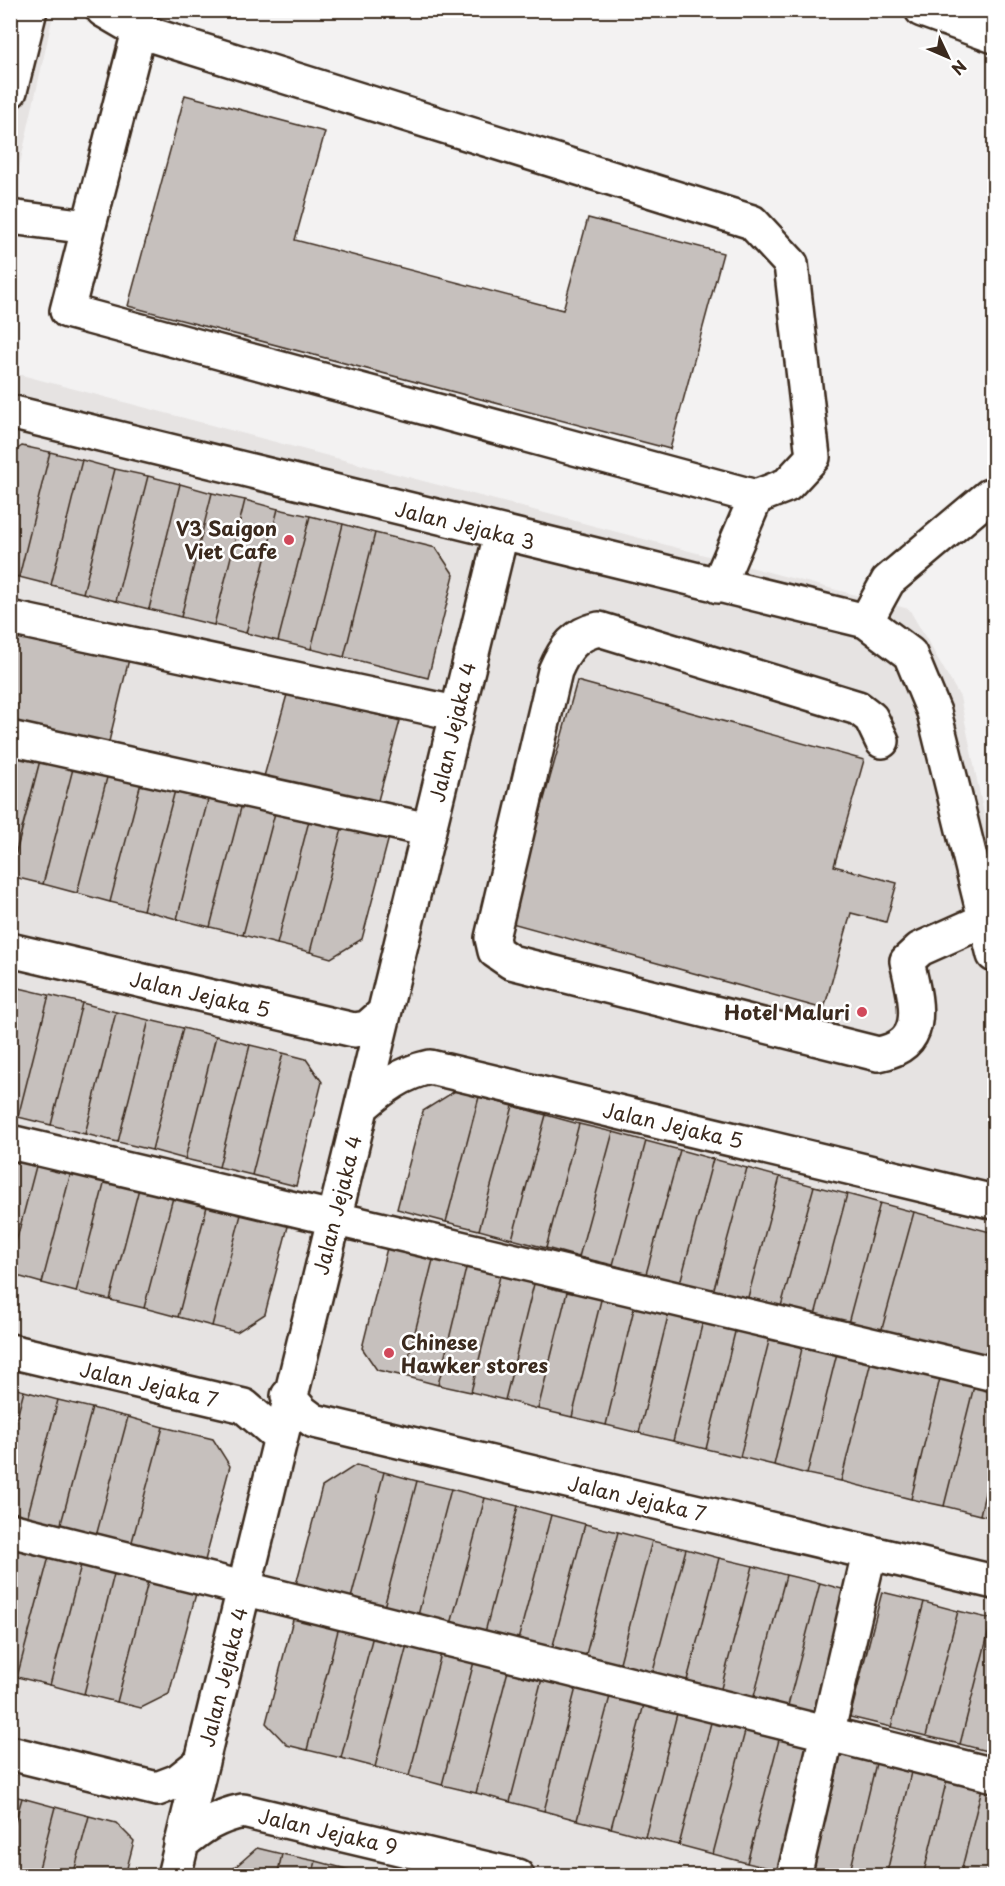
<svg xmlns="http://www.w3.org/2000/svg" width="1005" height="1886" viewBox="0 0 1005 1886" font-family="'Playpen Sans',sans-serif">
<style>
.built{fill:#e6e3e2}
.building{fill:#c6c0bd;stroke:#3b2a1e;stroke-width:1.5}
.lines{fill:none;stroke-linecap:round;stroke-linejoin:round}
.minor-casing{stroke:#3b2a1e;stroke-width:38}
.minor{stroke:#fff;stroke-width:33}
.poi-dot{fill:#d1495b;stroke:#fff;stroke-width:2}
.labels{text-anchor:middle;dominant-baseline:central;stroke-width:5;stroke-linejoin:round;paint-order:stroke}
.street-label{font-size:20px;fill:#3b2a1e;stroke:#fff}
.poi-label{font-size:20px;font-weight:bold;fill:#3b2a1e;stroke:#fff;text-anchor:end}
</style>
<rect width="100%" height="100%" fill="#f3f2f2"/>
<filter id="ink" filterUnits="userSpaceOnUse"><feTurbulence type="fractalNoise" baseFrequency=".0167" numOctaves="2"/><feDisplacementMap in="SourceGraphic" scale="12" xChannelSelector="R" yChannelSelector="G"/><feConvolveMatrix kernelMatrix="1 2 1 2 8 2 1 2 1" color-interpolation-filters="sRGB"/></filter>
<g filter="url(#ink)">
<!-- built -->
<path class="built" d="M11,11H54L11,204Z
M10,372L909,609L960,697L994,863V1875H11Z"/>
<!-- building -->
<path class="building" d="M185,95L325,132L295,240L563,310L588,218L723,253L670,449L128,306Z
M22,446L50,452L19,577L10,575V454Z
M50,452L82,460L51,585L19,577Z
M82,460L115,469L83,593L51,585Z
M115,469L148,476L116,601L83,593Z
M148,476L180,484L149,609L116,601Z
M180,484L212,493L181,617L149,609Z
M212,493L245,500L214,625L181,617Z
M245,500L278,509L246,633L214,625Z
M278,509L310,516L278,641L246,633Z
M310,516L343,524L311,649L278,641Z
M343,524L375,533L344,657L311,649Z
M375,533L436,548L454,575L428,678L344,657Z
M10,627L130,655L105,758L10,736Z
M577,681L864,760L834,866L897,883L886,922L851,913L824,1009L494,918L519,828H536Z
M288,691L400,721L375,811L263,780Z
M10,741L43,749L10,874Z
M43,749L76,757L43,884L10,876Z
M76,757L110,766L77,893L43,884Z
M110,766L143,775L110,902L77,893Z
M143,775L177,783L143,910L110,902Z
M177,783L210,792L177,919L143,910Z
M210,792L243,800L210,927L177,919Z
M243,800L276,809L243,935L210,927Z
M276,809L310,817L277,944L243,935Z
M310,817L343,825L310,952L277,944Z
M343,825L389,837L362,939L331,958L310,952Z
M10,986L15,987L10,1004Z
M15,987L49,995L18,1117L10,1115V1004Z
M49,995L82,1003L51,1125L18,1117Z
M82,1003L116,1012L85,1134L51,1125Z
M116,1012L149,1020L118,1142L85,1134Z
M149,1020L183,1028L152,1150L118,1142Z
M183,1028L216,1036L185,1159L152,1150Z
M216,1036L250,1045L219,1167L185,1159Z
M250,1045L283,1053L252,1175L219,1167Z
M283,1053L306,1059L322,1082L296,1186L252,1175Z
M455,1091L479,1097L446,1222L397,1209L423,1111Z
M479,1097L513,1106L479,1230L446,1222Z
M513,1106L546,1115L512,1239L479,1230Z
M546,1115L579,1124L546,1248L512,1239Z
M579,1124L613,1132L579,1257L546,1248Z
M613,1132L646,1141L613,1265L579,1257Z
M646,1141L680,1150L646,1274L613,1265Z
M10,1144L40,1151L10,1265Z
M680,1150L713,1159L680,1283L646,1274Z
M40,1151L74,1161L42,1283L10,1274V1265Z
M713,1159L747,1168L713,1292L680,1283Z
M74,1161L108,1169L76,1292L42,1283Z
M747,1168L780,1177L747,1301L713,1292Z
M108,1169L142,1177L110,1300L76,1292Z
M142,1177L176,1186L144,1308L110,1300Z
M780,1177L814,1186L780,1310L747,1301Z
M176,1186L210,1195L178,1317L144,1308Z
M814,1186L847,1194L814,1319L780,1310Z
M847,1194L880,1203L847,1327L814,1319Z
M210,1195L244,1203L212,1326L178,1317Z
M244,1203L291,1215L265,1314L237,1332L212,1326Z
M880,1203L914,1212L880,1336L847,1327Z
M914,1212L994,1233V1360L880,1336Z
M390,1236L436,1248L404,1376L377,1370L362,1348Z
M436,1248L469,1256L438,1385L404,1376Z
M469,1256L503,1264L471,1392L438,1385Z
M503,1264L537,1272L505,1400L471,1392Z
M537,1272L570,1280L538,1409L505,1400Z
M570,1280L604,1288L572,1417L538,1409Z
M604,1288L637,1296L606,1425L572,1417Z
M637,1296L671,1304L639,1433L606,1425Z
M671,1304L705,1313L673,1441L639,1433Z
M705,1313L738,1320L706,1449L673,1441Z
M738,1320L772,1329L740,1457L706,1449Z
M772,1329L805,1336L774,1465L740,1457Z
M805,1336L839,1345L807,1474L774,1465Z
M839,1345L873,1353L841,1481L807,1474Z
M873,1353L942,1370L911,1499L841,1481Z
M942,1370L976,1378L944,1506L911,1499Z
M976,1378L994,1382V1454L980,1515L944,1506Z
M10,1387L24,1391L10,1443Z
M24,1391L58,1400L26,1522L10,1518V1443Z
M58,1400L92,1408L59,1531L26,1522Z
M92,1408L128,1417L95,1540L59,1531Z
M128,1417L163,1427L130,1549L95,1540Z
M163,1427L213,1439L230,1466L203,1568L130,1549Z
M994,1454V1518L980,1515Z
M356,1465L384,1472L350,1602L295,1588L322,1487Z
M384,1472L417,1481L383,1611L350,1602Z
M417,1481L451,1489L417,1619L383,1611Z
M451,1489L485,1498L450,1628L417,1619Z
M485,1498L518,1506L484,1636L450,1628Z
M518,1506L551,1515L517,1644L484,1636Z
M551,1515L585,1524L551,1653L517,1644Z
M585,1524L618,1532L584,1662L551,1653Z
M618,1532L652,1541L618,1670L584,1662Z
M652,1541L686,1549L651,1679L618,1670Z
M10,1543L17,1544L10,1568Z
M17,1544L50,1553L17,1677L10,1675V1568Z
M686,1549L719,1558L685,1688L651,1679Z
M50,1553L82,1561L50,1685L17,1677Z
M719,1558L753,1566L719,1696L685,1688Z
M82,1561L115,1570L84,1694L50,1685Z
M753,1566L786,1575L752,1704L719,1696Z
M115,1570L149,1578L117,1702L84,1694Z
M786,1575L820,1583L786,1713L752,1704Z
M149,1578L197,1590L169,1694L141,1708L117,1702Z
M820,1583L853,1592L820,1722L786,1713Z
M882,1592L924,1602L891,1727L850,1717Z
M924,1602L958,1611L926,1736L891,1727Z
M296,1608L341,1619L307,1750L287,1745L266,1723Z
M958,1611L992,1619L960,1744L926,1736Z
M341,1619L375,1628L341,1758L307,1750Z
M992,1619L994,1620V1753L960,1744Z
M375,1628L409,1637L375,1767L341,1758Z
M409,1637L443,1646L409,1776L375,1767Z
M443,1646L476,1654L442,1785L409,1776Z
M476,1654L510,1663L476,1793L442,1785Z
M510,1663L544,1671L510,1802L476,1793Z
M544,1671L578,1680L544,1811L510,1802Z
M578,1680L612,1689L577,1820L544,1811Z
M612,1689L646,1697L611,1828L577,1820Z
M646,1697L679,1706L645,1837L611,1828Z
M679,1706L713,1715L679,1845L645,1837Z
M713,1715L747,1724L713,1854L679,1845Z
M747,1724L781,1732L747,1863L713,1854Z
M781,1732L815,1741L781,1871L747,1863Z
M843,1747L878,1755L849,1876L813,1869Z
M878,1755L913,1764L886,1876H849Z
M913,1764L949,1771L923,1876H886Z
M949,1771L984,1780L960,1876H923Z
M984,1780L994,1782V1876H960Z
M10,1795L22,1798L10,1840Z
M22,1798L55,1807L37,1876H10V1840Z
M55,1807L89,1816L73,1876H37Z
M89,1816L116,1823L134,1841L125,1876H73Z
M257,1848L282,1854L277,1876H225Z
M282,1854L316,1861L312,1876H277Z
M316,1861L350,1870L349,1876H312Z
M350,1870L374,1876H349Z"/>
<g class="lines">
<defs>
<path id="minor" d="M103,10L139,31
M922,10L994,36
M139,31L752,222L791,264L813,457L787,485L756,497L67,311Z
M10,91L30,10
M10,217L88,227
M10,412L866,621L910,654L934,712L994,955
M718,586L756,497
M10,618L455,713
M866,621L888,581L989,496L994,497
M10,738L429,830
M882,741L871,718L858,708L599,629C575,634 565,648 555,671L492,938L495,951L511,962L878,1054C931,1044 915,999 907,961L920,949L994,916
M10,950L354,1030L367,1028L384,1013
M362,1106C384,1087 402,1073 430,1067L994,1202
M10,1142L994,1374
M10,1351L244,1406L279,1436
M288,1396L302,1412L314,1421L994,1582
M10,1530L994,1775
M10,1753L157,1789L178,1781L202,1762
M181,1844C201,1827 217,1816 243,1811L517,1876
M174,1876L501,534
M794,1876L869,1554"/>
</defs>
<!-- minor casing -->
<use href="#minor" class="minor-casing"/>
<!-- minor -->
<use href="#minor" class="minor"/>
</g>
</g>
<!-- markers -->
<g class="poi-dot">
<circle cx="289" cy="540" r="6"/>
<circle cx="862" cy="1012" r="6"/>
<circle cx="389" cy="1353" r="6"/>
</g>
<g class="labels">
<!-- street labels -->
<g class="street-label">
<text transform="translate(465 525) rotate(14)">Jalan Jejaka 3</text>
<text transform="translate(452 732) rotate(-77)">Jalan Jejaka 4</text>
<text transform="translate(200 994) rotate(13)">Jalan Jejaka 5</text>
<text transform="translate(673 1125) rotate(13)">Jalan Jejaka 5</text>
<text transform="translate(337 1205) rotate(-76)">Jalan Jejaka 4</text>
<text transform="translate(149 1384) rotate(13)">Jalan Jejaka 7</text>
<text transform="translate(637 1498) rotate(13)">Jalan Jejaka 7</text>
<text transform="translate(223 1677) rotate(-76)">Jalan Jejaka 4</text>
<text transform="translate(328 1831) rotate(13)">Jalan Jejaka 9</text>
</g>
<!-- poi labels -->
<g class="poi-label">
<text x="277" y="528">V3 Saigon<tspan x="277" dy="23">Viet Cafe</tspan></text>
<text x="850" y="1012">Hotel Maluri</text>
<text x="401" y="1342" text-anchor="start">Chinese<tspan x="401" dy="23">Hawker stores</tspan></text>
</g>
</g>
<!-- margin -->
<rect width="1005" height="1886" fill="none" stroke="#fff" stroke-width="36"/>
<rect x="18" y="18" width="969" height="1850" fill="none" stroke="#3b2a1e" stroke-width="2" filter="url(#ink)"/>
<!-- north arrow -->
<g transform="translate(948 57) rotate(134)" stroke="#ffffff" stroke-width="4.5" paint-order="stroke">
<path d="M0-4.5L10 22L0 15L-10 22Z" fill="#3b2a1e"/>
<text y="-9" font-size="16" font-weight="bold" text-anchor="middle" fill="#3b2a1e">N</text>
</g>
</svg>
